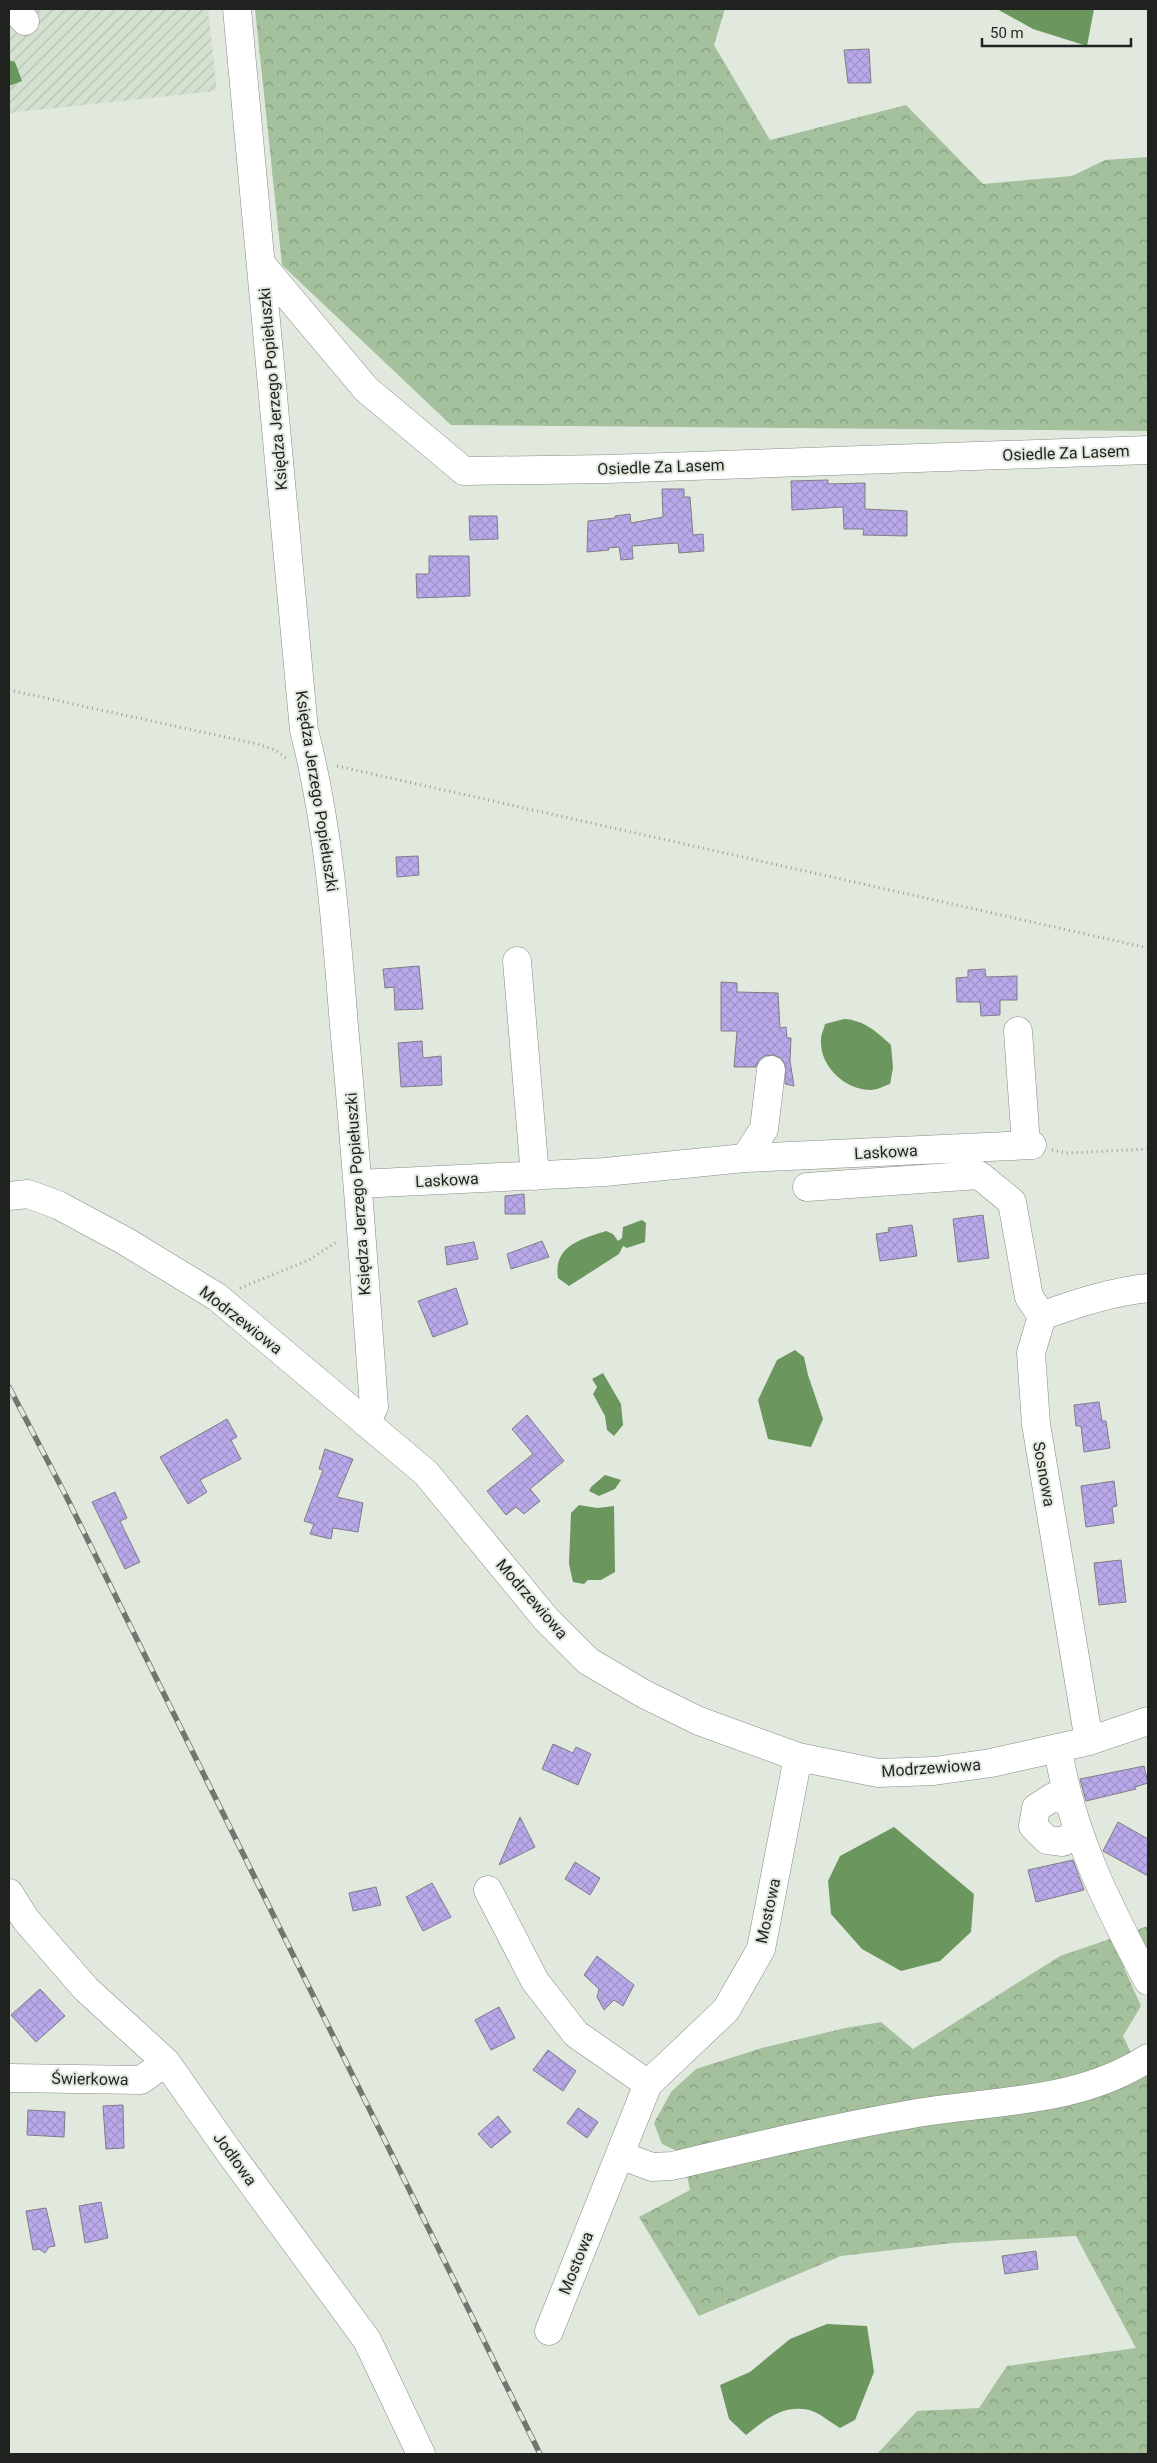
<svg xmlns="http://www.w3.org/2000/svg" width="1157" height="2463" viewBox="0 0 1157 2463" font-family="Roboto,sans-serif">
<style>
.industrial{fill:url(#industrial-furrows)}
.forest{fill:url(#forest-crowns)}
.water{fill:#6b965e}
.building{fill:url(#building-cross-hatch);stroke:#7f7d87}
.lines{fill:none;stroke-linecap:round;stroke-linejoin:round}
.minor-casing{stroke:#858c83;stroke-width:29}
.path{stroke:#989e96;stroke-width:3;stroke-dasharray:1 4;stroke-linecap:butt}
.minor{stroke:#fff;stroke-width:28}
.rail-casing{stroke:#71766f;stroke-width:5.5}
.rail{stroke:#e1e9df;stroke-width:4;stroke-dasharray:11;stroke-linecap:butt}
.labels{text-anchor:middle;dominant-baseline:central;stroke-width:4;stroke-linejoin:round;paint-order:stroke}
.street-label{font-size:16px;fill:#1f221e;stroke:#e1e9df}
</style>
<defs>
<pattern id="industrial-furrows" width="10" height="10" patternUnits="userSpaceOnUse" patternTransform="scale(1.25)"><rect width="10" height="10" fill="#d4e1d0"/><path d="M-1 1l2-2M0 10L10 0M9 11l2-2" fill="none" stroke="#b6c1b2"/></pattern>
<pattern id="forest-crowns" width="20" height="18" patternUnits="userSpaceOnUse" patternTransform="scale(1.25)"><rect width="20" height="18" fill="#a4c09c"/><path d="M2 6a3 3 0 1 1 6 0M12 15a3 3 0 1 1 6 0" fill="none" stroke="#859c7f"/></pattern>
<pattern id="building-cross-hatch" width="8" height="8" patternUnits="userSpaceOnUse" patternTransform="scale(1.25)"><rect width="8" height="8" fill="#baa9ea"/><path d="M0 0l8 8M0 8l8-8" fill="none" stroke="#9f91c8"/></pattern>
</defs>
<rect width="100%" height="100%" fill="#e1e9df"/>
<!-- industrial -->
<path class="industrial" d="M9,9H208L217,91L9,113Z"/>
<!-- forest -->
<path class="forest" d="M255,9H725L714,45L770,140L906,105L983,184L1072,176L1105,160L1148,157V431L451,425L282,265Z
M1148,1926V1951L1124,1968L1141,2006L1123,2036L1141,2074L1148,2070V2454H877L917,2411L979,2408L1007,2366L1136,2348L1076,2236L952,2243L841,2256L699,2316L639,2217L690,2190L682,2153L662,2144L654,2123L671,2092L696,2069L762,2048L845,2028L881,2022L913,2049L1060,1956Z"/>
<!-- water -->
<path class="water" d="M997,9H1094L1087,46L1033,29Z
M9,60L15,62L22,81L9,86Z
M844,1019C864,1020 877,1032 891,1045L893,1068L890,1084C884,1086 877,1090 871,1090C845,1090 819,1066 821,1039C821,1034 824,1029 825,1024Z
M642,1220L646,1223L645,1242L627,1248L623,1246L619,1254L569,1286L558,1278C553,1246 581,1239 606,1231L613,1234L618,1241L622,1238L623,1227Z
M795,1350L804,1357L808,1375L823,1419L811,1447L768,1439L758,1400L777,1360Z
M603,1373L621,1404L623,1425L614,1436L607,1430L605,1416L593,1394L597,1387L592,1379Z
M605,1475L621,1480L615,1489L599,1496L589,1491L591,1487Z
M579,1505L597,1508L614,1506L615,1572L601,1580H588L584,1584L573,1582L569,1564L571,1513Z
M894,1827L974,1894L971,1932L940,1961L901,1971L862,1949L831,1914L828,1881L840,1856Z
M827,2324L867,2326L874,2372L855,2420L840,2428C831,2423 819,2412 809,2410C783,2404 765,2420 746,2435L729,2419L720,2385L750,2372L790,2339Z"/>
<!-- building -->
<path class="building" d="M869,49L871,83H848L844,50Z
M828,480V484L865,483V509L907,511V536L863,535L864,529H844L843,507L792,510L791,481Z
M662,489H684V497H690L693,535L703,534L704,551L679,553L678,543L632,546L633,559L621,560L619,547L608,548L609,550L587,552L588,521L615,518V516L630,514L631,523L663,517Z
M469,516H497L498,539L470,540Z
M429,556H469L470,596L417,598L416,574H429Z
M418,856L419,875L397,877L396,857Z
M419,966L423,1009L395,1010L394,987L385,988L383,969Z
M985,969L986,977L1017,976V1000H1000V1015L981,1016L980,1002H957L956,978L968,977V970Z
M721,982L737,983V992L778,993L780,1028L786,1027L787,1038H791L790,1061L794,1086L785,1084V1064L781,1058L773,1055L764,1056L759,1060L756,1067H734L737,1031H721Z
M422,1041L423,1058L441,1056L442,1085L401,1087L398,1043Z
M524,1194L525,1214H505V1196Z
M983,1215L989,1258L958,1262L953,1219Z
M912,1225L917,1256L880,1261L876,1234L889,1232L888,1228Z
M542,1241L549,1257L511,1269L507,1254Z
M474,1242L478,1259L447,1265L445,1247Z
M456,1288L468,1324L433,1337L418,1301Z
M1099,1402L1102,1421H1106L1110,1448L1084,1452L1081,1426H1076L1074,1405Z
M527,1415L564,1461L530,1489L540,1501L524,1514L516,1507L506,1515L487,1491L533,1454L512,1429Z
M227,1419L237,1437L231,1440L241,1459L200,1480L207,1492L188,1504L160,1457Z
M325,1449L353,1459L337,1497L363,1503L358,1532L333,1528L331,1539L310,1534L314,1524L304,1521L323,1470L319,1469Z
M1114,1481L1117,1506L1112,1507L1114,1523L1086,1527L1081,1486Z
M115,1492L127,1518L120,1521L140,1562L125,1569L92,1502Z
M1121,1560L1126,1602L1099,1605L1094,1563Z
M553,1744L573,1753L576,1747L591,1754L578,1785L542,1769Z
M1144,1766L1148,1783L1135,1787L1136,1789L1086,1801L1080,1779Z
M520,1817L535,1847L499,1865L509,1842Z
M1118,1822L1148,1839V1876L1103,1851Z
M1073,1860L1084,1890L1036,1902L1028,1870Z
M575,1862L600,1878L590,1895L565,1879Z
M432,1883L451,1917L423,1931L406,1897Z
M376,1887L381,1905L353,1911L349,1893Z
M597,1956L634,1985L623,2006L614,2000L604,2010L597,1997L599,1989L584,1975Z
M40,1989L65,2016L36,2042L11,2015Z
M499,2007L515,2038L491,2050L475,2020Z
M548,2050L576,2071L563,2091L533,2070Z
M123,2105L124,2148L106,2149L103,2106Z
M578,2108L598,2122L587,2138L567,2123Z
M28,2110L65,2112L64,2137L27,2135Z
M498,2116L511,2132L491,2148L478,2134Z
M101,2202L108,2238L85,2243L79,2206Z
M46,2208L55,2246L49,2247L45,2253L39,2249L33,2250L26,2211Z
M1036,2251L1038,2269L1005,2274L1002,2256Z"/>
<g class="lines">
<defs>
<path id="minor" d="M15,9L25,21
M237,9L304,730C329,827 336,926 344,1026C356,1153 365,1280 374,1407L366,1423
M262,265L366,389L464,471L607,469L1148,450
M517,961L535,1176
M1018,1031L1026,1145
M745,1158L764,1129L771,1070
M358,1184L605,1172L745,1158L1032,1145
M807,1187L979,1175L1012,1202L1029,1297L1042,1316
M9,1196L28,1194L58,1205L125,1241L217,1297L426,1473L546,1619L588,1661L644,1694L699,1721L798,1757L878,1773L934,1771L991,1763L1089,1741L1148,1721
M1089,1741L1036,1424L1031,1353L1042,1316C1076,1303 1112,1292 1148,1288
M1058,1748C1070,1831 1109,1908 1148,1981
M1070,1801L1053,1797L1036,1808L1033,1826L1047,1840L1063,1842L1078,1831
M488,1890L535,1981L576,2034L648,2084
M9,1893L26,1920L86,1989L166,2062L227,2149L367,2340L421,2454
M9,2078L141,2080L166,2062
M620,2155L652,2167L672,2166C752,2147 831,2128 912,2114C993,2100 1077,2104 1148,2058
M549,2331L648,2084L726,2010L761,1949L798,1757"/>
</defs>
<!-- minor casing -->
<use href="#minor" class="minor-casing"/>
<!-- path -->
<path class="path" d="M9,690L257,744L275,750L286,758
M337,766L1148,948
M1052,1150L1066,1153L1148,1149
M240,1288L309,1260L338,1241"/>
<!-- minor -->
<use href="#minor" class="minor"/>
<defs>
<path id="rail" d="M9,1387L66,1496L540,2454"/>
</defs>
<!-- rail casing -->
<use href="#rail" class="rail-casing"/>
<!-- rail -->
<use href="#rail" class="rail"/>
</g>
<g class="labels">
<!-- street labels -->
<g class="street-label">
<text transform="translate(273 389) rotate(-95)">Księdza Jerzego Popiełuszki</text>
<text transform="translate(1066 453) rotate(-2)">Osiedle Za Lasem</text>
<text transform="translate(661 467) rotate(-2)">Osiedle Za Lasem</text>
<text transform="translate(317 791) rotate(81)">Księdza Jerzego Popiełuszki</text>
<text transform="translate(886 1152) rotate(-3)">Laskowa</text>
<text transform="translate(447 1180) rotate(-3)">Laskowa</text>
<text transform="translate(358 1194) rotate(-94)">Księdza Jerzego Popiełuszki</text>
<text transform="translate(241 1320) rotate(38)">Modrzewiowa</text>
<text transform="translate(1044 1474) rotate(80)">Sosnowa</text>
<text transform="translate(532 1599) rotate(49)">Modrzewiowa</text>
<text transform="translate(931 1768) rotate(-4)">Modrzewiowa</text>
<text transform="translate(768 1911) rotate(-78)">Mostowa</text>
<text transform="translate(90 2079) rotate(1)">Świerkowa</text>
<text transform="translate(235 2159) rotate(54)">Jodłowa</text>
<text transform="translate(576 2263) rotate(-68)">Mostowa</text>
</g>
</g>
<!-- border -->
<rect width="1157" height="2463" fill="none" stroke="#1f221e" stroke-width="20"/>
<!-- scale -->
<path d="M982 38v8h149v-8" fill="none" stroke="#1f221e" stroke-width="2.5"/>
<text x="990" y="38" font-size="15" fill="#1f221e" stroke="#e1e9df" stroke-width="4" paint-order="stroke">50 m</text>
</svg>
